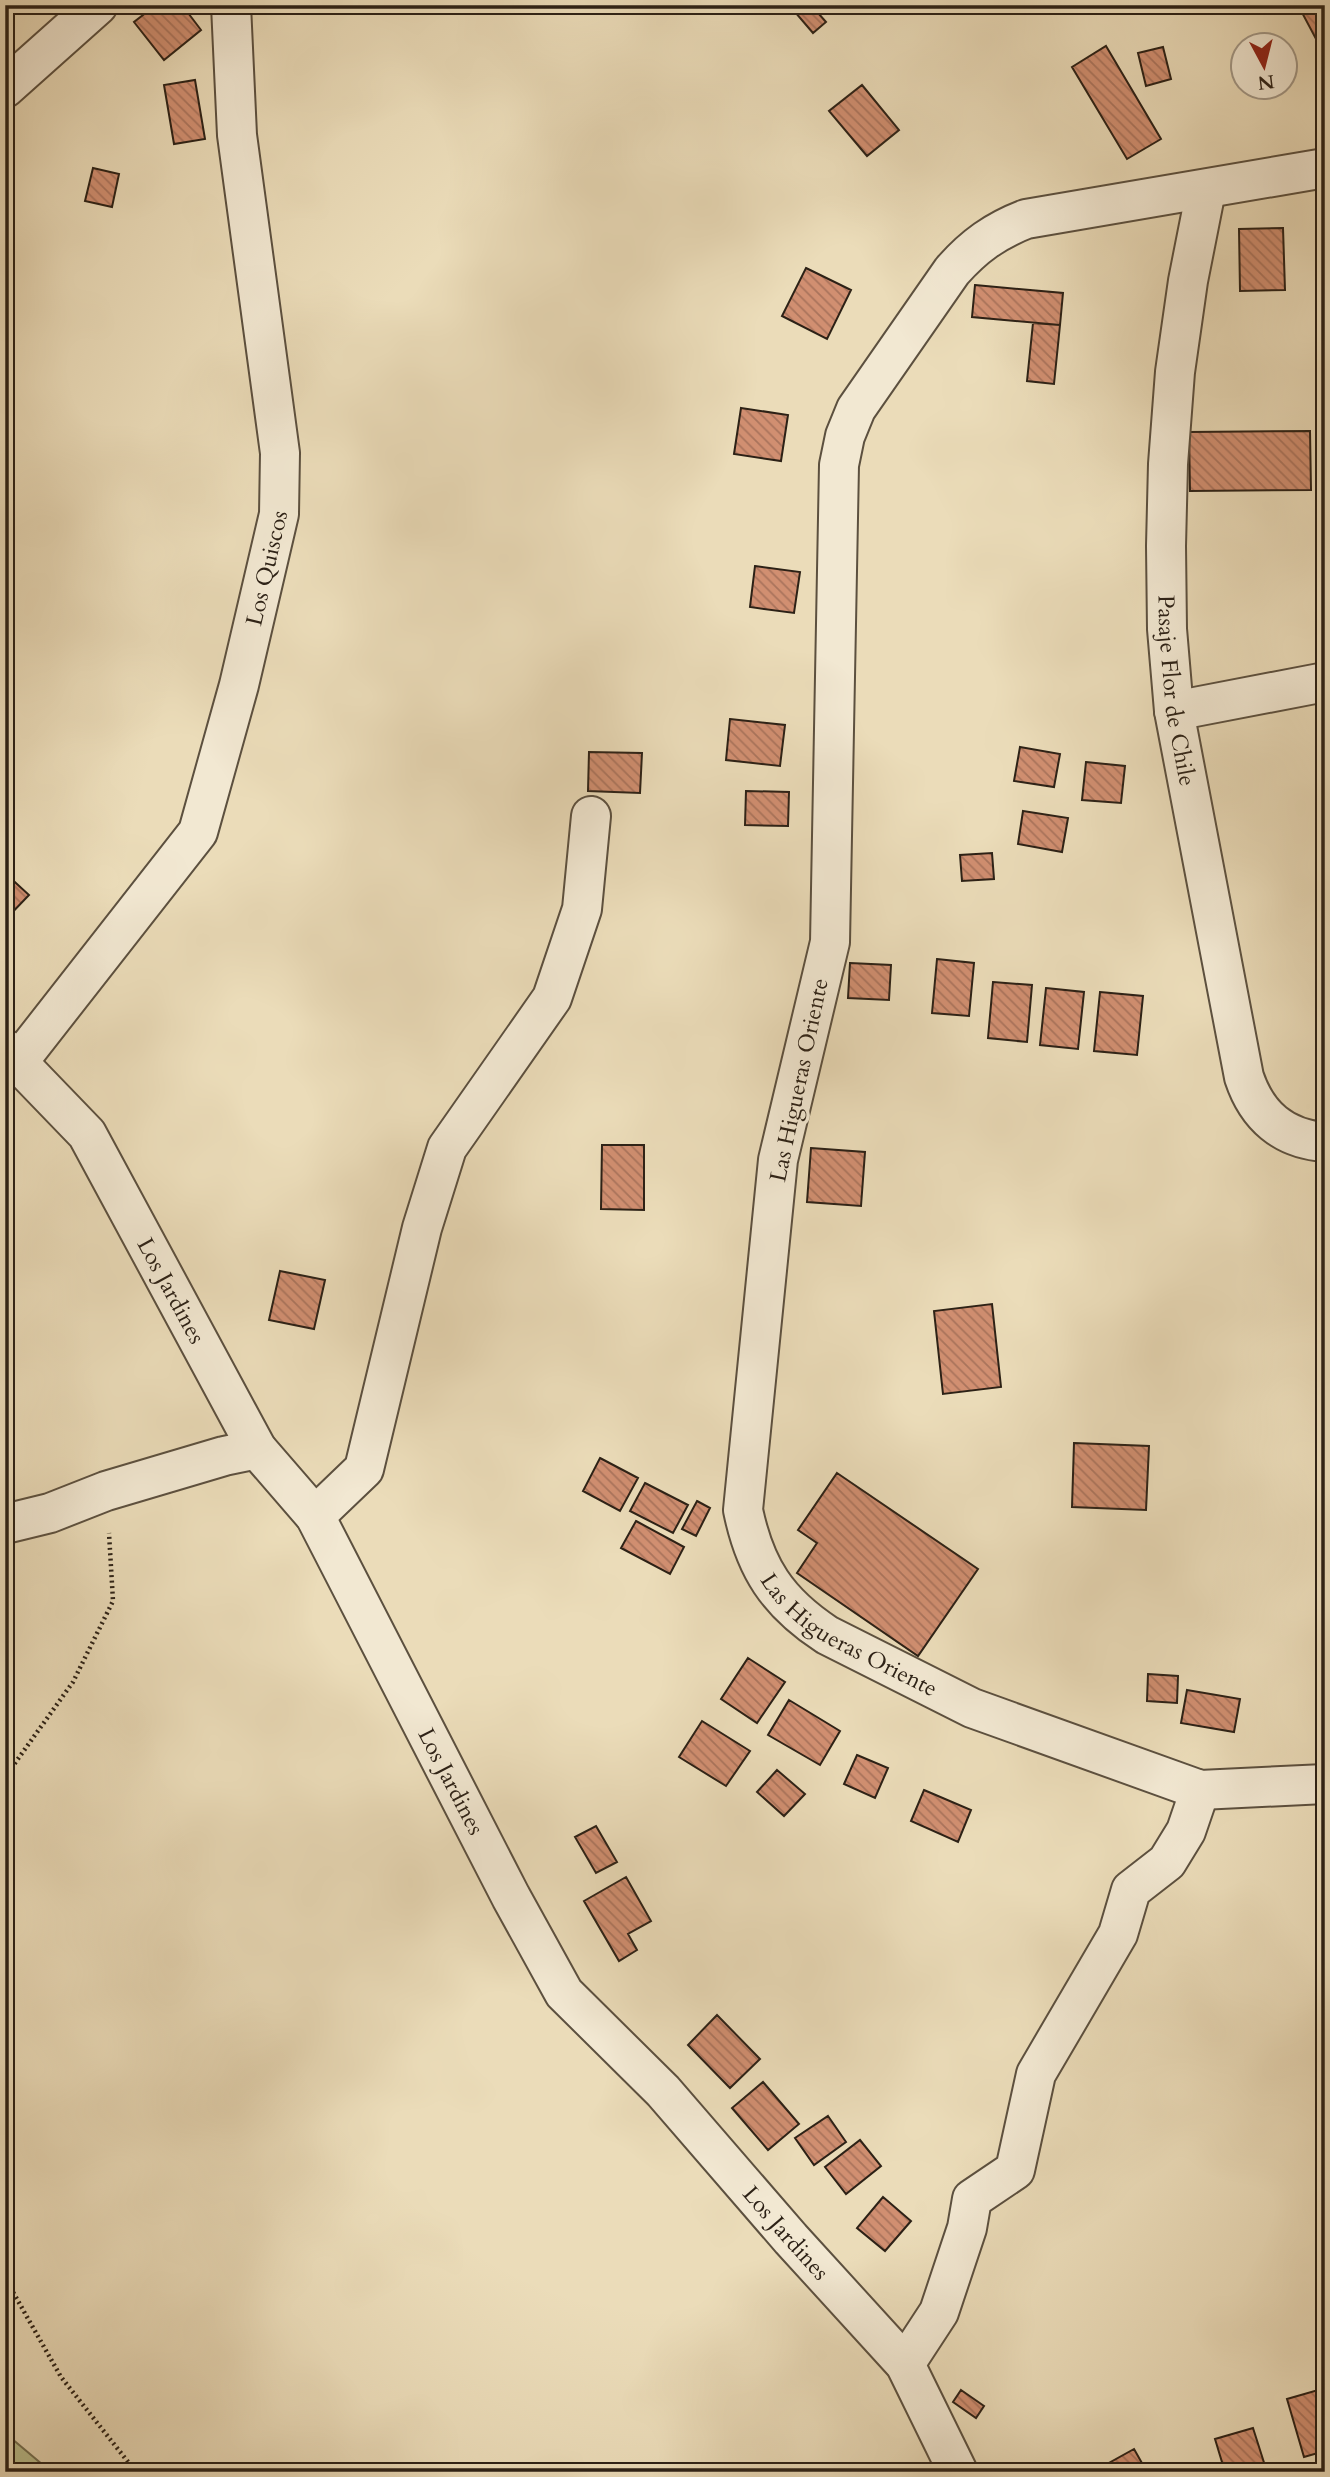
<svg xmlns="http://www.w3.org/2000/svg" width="1330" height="2477" viewBox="0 0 1330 2477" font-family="Cardo,serif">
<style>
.forest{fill:url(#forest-firs);stroke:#737052;stroke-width:2}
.building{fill:url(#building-back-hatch);stroke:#2c2116;stroke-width:2}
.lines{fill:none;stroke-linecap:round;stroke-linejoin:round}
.street-casing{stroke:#5c503f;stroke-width:42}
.path{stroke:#2c2116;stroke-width:4.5;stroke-dasharray:2 3.5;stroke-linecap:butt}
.street{stroke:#f2e8d2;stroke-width:38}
.labels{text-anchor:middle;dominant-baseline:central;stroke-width:7;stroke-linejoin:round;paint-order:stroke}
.street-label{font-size:23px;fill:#2c2116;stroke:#f2e8d2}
</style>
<defs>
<pattern id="forest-firs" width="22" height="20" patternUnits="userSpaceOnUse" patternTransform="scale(1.75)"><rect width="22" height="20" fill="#babf8e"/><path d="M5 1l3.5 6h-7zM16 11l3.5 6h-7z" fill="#a0a47a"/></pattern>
<pattern id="building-back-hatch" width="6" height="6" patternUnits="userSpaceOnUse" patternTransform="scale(1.75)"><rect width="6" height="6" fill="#d18f71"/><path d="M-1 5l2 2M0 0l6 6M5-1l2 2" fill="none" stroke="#aa745c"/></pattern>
</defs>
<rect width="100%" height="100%" fill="#ebdcb9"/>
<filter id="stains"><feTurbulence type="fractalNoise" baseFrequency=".00286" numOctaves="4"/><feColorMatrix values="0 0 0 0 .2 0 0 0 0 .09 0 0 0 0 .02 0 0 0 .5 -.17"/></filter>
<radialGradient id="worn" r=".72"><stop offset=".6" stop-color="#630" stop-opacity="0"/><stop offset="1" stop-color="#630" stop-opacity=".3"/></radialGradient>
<!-- forest -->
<path class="forest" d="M5,2433L43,2465L49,2472H5Z"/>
<!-- building -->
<path class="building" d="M156,5H182L201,30L164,60L134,22Z
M789,5H811L826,22L813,33Z
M1298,5H1325V34L1316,39Z
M1106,46L1161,139L1127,159L1072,67Z
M1163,47L1171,79L1146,86L1138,53Z
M195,80L205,139L174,144L164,85Z
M862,85L899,130L867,156L829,111Z
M93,168L119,174L112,207L85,201Z
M1283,228L1285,290L1240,291L1239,229Z
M806,268L851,290L827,339L782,316Z
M975,285L1063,293L1060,325L972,317Z
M1033,323L1060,325L1054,384L1027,381Z
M741,408L788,415L781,461L734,454Z
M1310,431L1311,490L1190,491L1189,432Z
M755,566L800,572L794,613L750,607Z
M730,719L785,725L780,766L726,760Z
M1020,747L1060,754L1054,787L1014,781Z
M589,752L642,753L640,793L588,791Z
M1086,762L1125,766L1121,803L1082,800Z
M746,791L789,792L788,826L745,825Z
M1023,811L1068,818L1062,852L1018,844Z
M992,853L994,879L962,881L960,855Z
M5,873L29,895L5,920Z
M937,959L974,963L969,1016L932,1013Z
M850,963L891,965L889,1000L848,998Z
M993,982L1032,985L1027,1042L988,1038Z
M1046,988L1084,992L1078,1049L1040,1045Z
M1100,992L1143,996L1137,1055L1094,1051Z
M602,1145H644V1210L601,1209Z
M811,1148L865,1152L861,1206L807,1202Z
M280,1271L325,1280L314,1329L269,1320Z
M992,1304L1001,1387L943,1394L934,1311Z
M1074,1443L1149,1446L1146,1510L1072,1507Z
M600,1458L638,1478L620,1511L583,1491Z
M837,1473L978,1569L918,1656L797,1573L817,1543L798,1530Z
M645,1483L688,1505L673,1533L630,1511Z
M697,1501L710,1508L696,1536L682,1529Z
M636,1521L684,1547L670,1574L621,1548Z
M748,1658L785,1682L757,1723L721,1699Z
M1148,1674L1178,1676L1177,1703L1147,1701Z
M1187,1690L1240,1699L1234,1732L1181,1723Z
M789,1700L840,1731L820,1765L768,1735Z
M702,1721L750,1751L726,1786L679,1757Z
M857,1755L888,1768L875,1798L844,1784Z
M777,1770L805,1794L784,1816L757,1792Z
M924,1790L971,1810L958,1842L911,1821Z
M596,1826L617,1862L596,1873L575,1837Z
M626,1877L651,1921L628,1934L637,1950L619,1961L584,1901Z
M717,2015L760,2059L730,2088L688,2045Z
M763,2082L799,2124L768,2150L732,2108Z
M828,2116L846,2142L814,2165L795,2138Z
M860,2140L881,2166L846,2194L825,2167Z
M883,2197L911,2221L885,2251L857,2228Z
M1325,2388V2451L1304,2457L1287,2399Z
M961,2390L984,2406L976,2418L953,2402Z
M1253,2428L1267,2472H1225L1215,2439Z
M1134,2449L1147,2472H1102L1100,2468Z"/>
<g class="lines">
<defs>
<g id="street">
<path d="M5,88L98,5"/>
<path id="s1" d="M1325,168L1026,219C995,231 974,246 952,271L856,409L845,436L839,465L830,942L778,1160L743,1510C755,1568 777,1602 827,1635L972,1708L1200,1790L1325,1784"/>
<path id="s2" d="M1206,190L1188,281L1175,372L1168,464L1166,546L1167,629L1174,711L1244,1077C1257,1116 1283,1139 1325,1142"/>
<path d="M1174,711L1325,682"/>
<path id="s3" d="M5,1049L87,1134L257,1449L315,1516L511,1897L564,1993L663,2091L791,2239L905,2364L958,2472"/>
<path id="s4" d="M18,1062L198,832L239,685L279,514L280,453L237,135L231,5"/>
<path d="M315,1516L364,1469L422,1228L447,1148L552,998L582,909L591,816"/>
<path d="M5,1524L50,1513L106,1491L224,1456L257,1449"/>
<path d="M905,2364L939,2312L967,2228L972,2199L1015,2170L1036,2074L1118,1934L1131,1890L1167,1862L1186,1831L1200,1790"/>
</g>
</defs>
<!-- street casing -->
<use href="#street" class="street-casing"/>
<!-- path -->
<path class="path" d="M5,1777L73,1682L113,1601L109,1533
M5,2278L61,2377L136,2472"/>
<!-- street -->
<use href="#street" class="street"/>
</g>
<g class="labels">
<!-- street labels -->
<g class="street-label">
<text stroke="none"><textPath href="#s4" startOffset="565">Los Quiscos</textPath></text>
<text stroke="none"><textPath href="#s2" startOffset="504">Pasaje Flor de Chile</textPath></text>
<text transform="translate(799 1080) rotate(-78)">Las Higueras Oriente</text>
<text stroke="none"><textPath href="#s3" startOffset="296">Los Jardines</textPath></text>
<text stroke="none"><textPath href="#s1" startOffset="1848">Las Higueras Oriente</textPath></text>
<text stroke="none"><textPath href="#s3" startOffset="863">Los Jardines</textPath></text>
<text stroke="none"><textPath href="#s3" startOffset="1430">Los Jardines</textPath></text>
</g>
</g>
<!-- margin -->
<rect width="1330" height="2477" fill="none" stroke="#ebdcb9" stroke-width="28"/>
<rect x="7" y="7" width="1316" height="2463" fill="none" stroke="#2c2116" stroke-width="3.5"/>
<rect x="14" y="14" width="1302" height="2449" fill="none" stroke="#2c2116" stroke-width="2"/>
<!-- north arrow -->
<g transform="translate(1264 66) rotate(173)"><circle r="33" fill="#f2e8d2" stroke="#a39887" stroke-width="2"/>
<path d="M0-5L12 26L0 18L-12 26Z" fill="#8f2418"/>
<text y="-10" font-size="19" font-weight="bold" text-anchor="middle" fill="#2c2116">N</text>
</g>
<rect width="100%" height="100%" filter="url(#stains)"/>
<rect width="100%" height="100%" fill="url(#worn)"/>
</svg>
